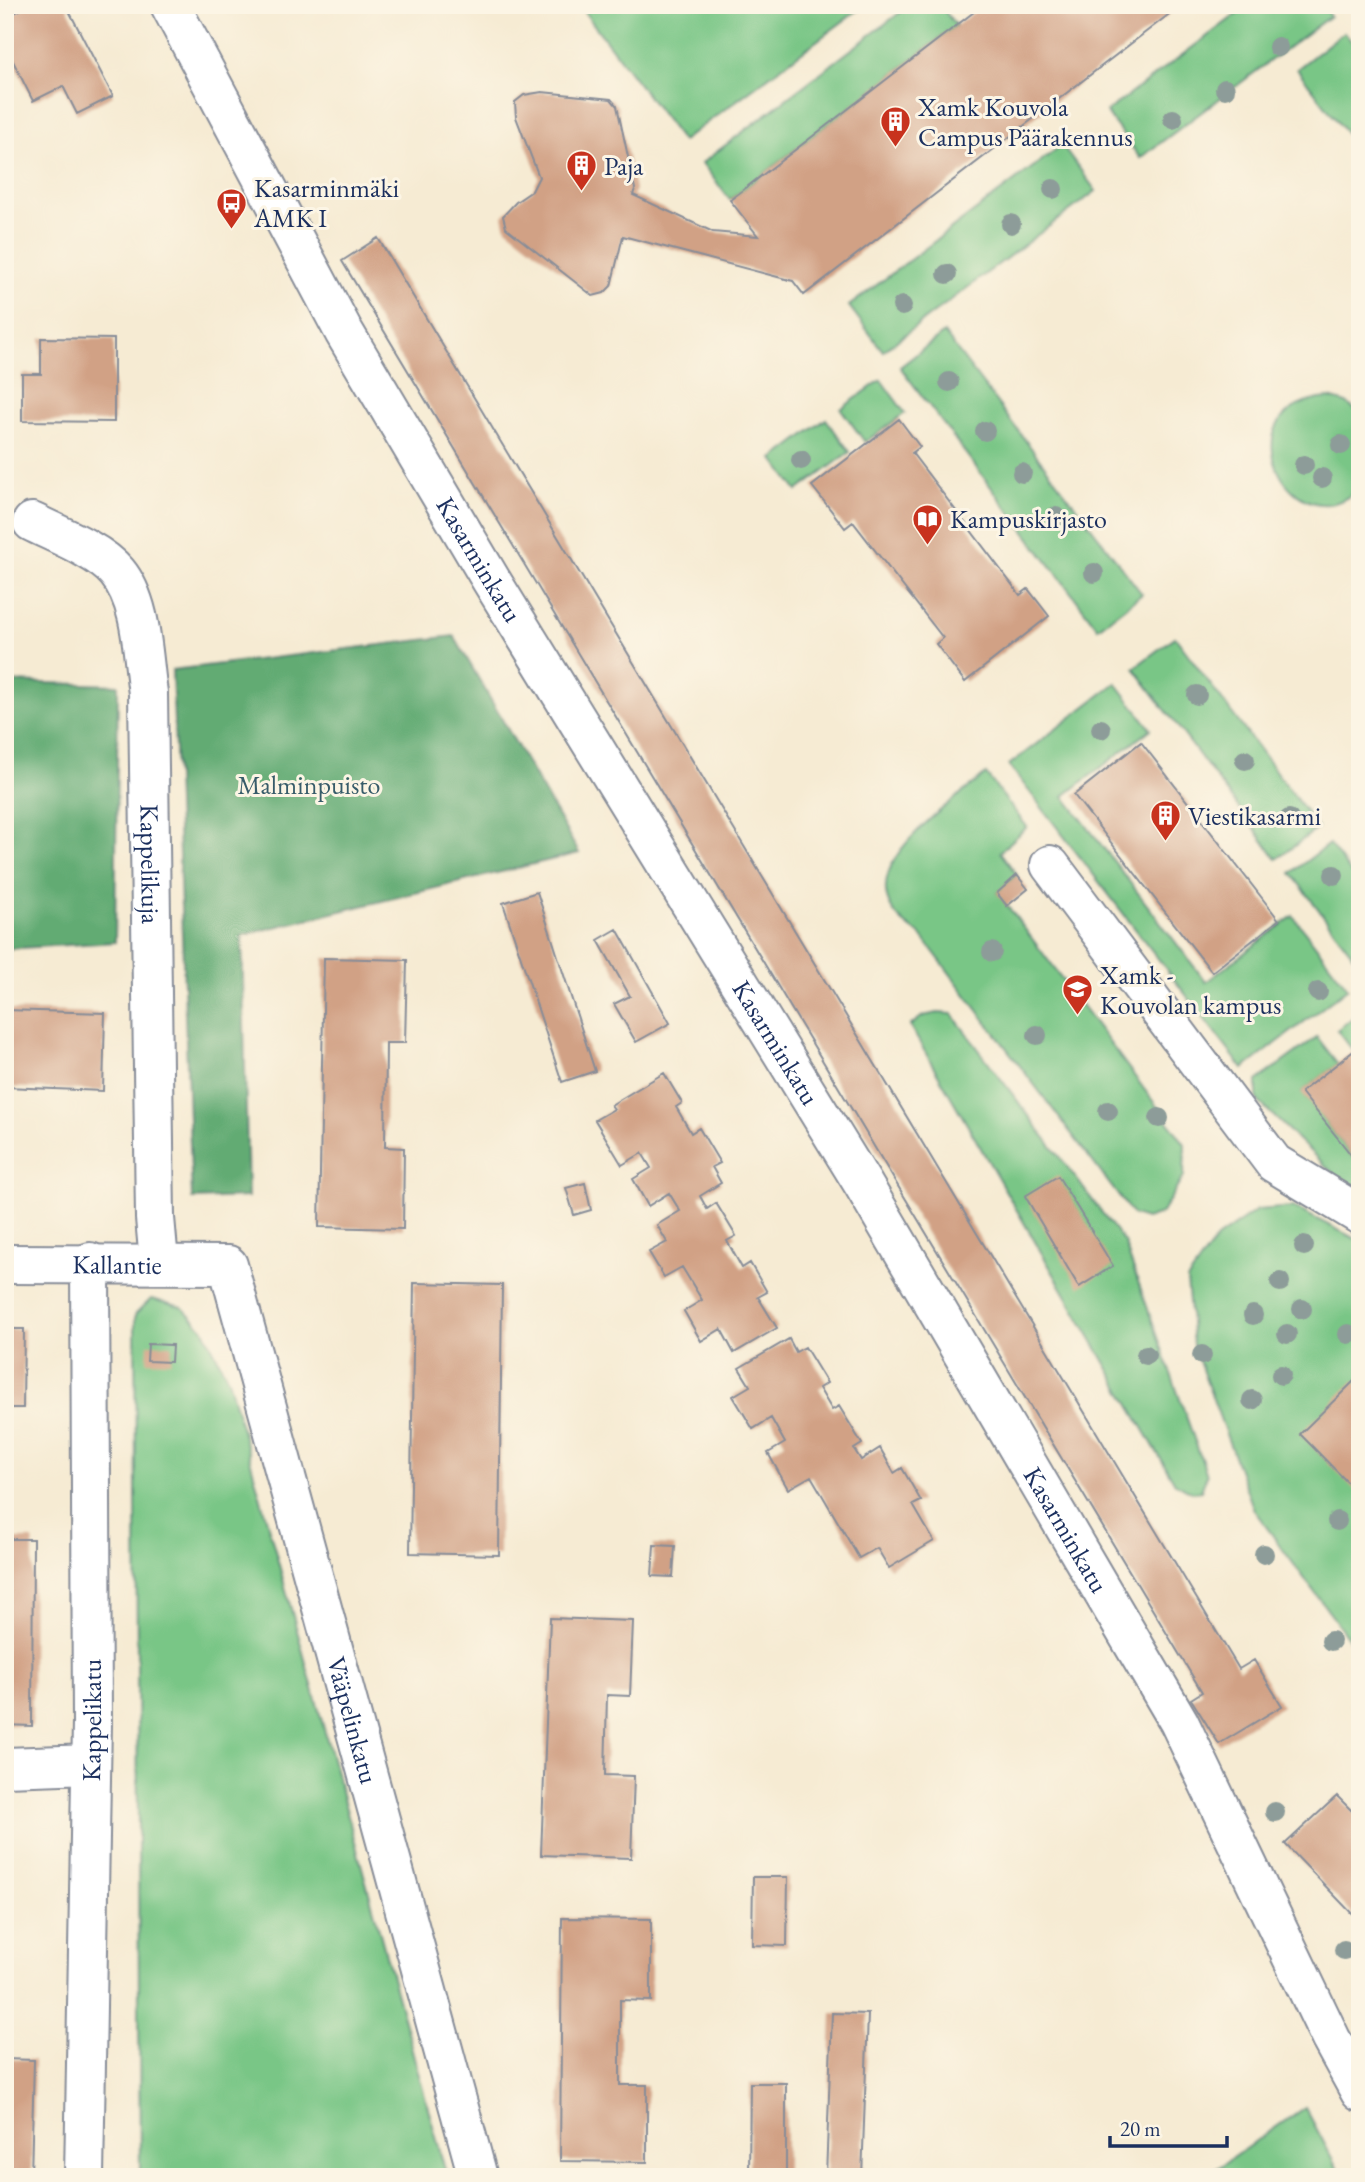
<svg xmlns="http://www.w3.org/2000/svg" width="1365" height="2182" viewBox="0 0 1365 2182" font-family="'EB Garamond',serif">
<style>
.green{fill:#79c686;stroke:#4a7a72;stroke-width:2}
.forest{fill:#62ab73;stroke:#3e6d68;stroke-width:2}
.building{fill:#d1a185}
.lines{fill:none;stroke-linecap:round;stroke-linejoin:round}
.minor-casing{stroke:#888d98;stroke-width:42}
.minor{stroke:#fff;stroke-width:38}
.tree{fill:#8d9c99}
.labels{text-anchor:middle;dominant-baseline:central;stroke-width:6;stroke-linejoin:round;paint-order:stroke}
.poi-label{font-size:26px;fill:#1b2f5e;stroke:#fcf5e5;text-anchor:start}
.street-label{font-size:26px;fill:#1b2f5e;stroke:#fcf5e5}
.park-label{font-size:26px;fill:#375c6a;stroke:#fcf5e5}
</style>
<rect width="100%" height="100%" fill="#fcf5e5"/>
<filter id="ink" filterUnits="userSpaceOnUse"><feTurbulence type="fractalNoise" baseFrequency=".0143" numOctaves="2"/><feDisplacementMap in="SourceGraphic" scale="14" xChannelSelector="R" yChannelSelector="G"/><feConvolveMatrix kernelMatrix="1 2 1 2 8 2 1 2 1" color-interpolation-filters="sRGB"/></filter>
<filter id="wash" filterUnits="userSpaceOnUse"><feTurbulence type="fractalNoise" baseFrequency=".00686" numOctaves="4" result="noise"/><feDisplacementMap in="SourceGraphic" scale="28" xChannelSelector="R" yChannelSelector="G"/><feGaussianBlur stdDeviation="1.57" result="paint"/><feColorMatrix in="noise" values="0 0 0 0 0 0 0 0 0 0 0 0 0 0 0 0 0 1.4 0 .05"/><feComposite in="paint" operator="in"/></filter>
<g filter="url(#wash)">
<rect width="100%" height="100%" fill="#f6ebd3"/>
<!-- green -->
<path class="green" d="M579,5H865L682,141Z
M910,5H940L956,26L730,200L702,163Z
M1249,5H1322L1330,16L1140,158L1106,112Z
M1344,32L1360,52V151L1297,69Z
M1062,145L1096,191L883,351L849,306Z
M944,333L1142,594L1098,628L900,367Z
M881,380L905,413L865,442L841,409Z
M1329,398L1346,403L1360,413V487C1295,553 1217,407 1329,398Z
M826,419L850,452L797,491L773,459Z
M1175,637L1318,828L1277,859L1134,668Z
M1116,683L1151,729L1064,796L1206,982L1293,916L1348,988L1243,1069L1009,765Z
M986,774L1027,827L1000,852L1017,875L998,893L1185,1144L1184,1176L1161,1214L1146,1219L1133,1215L920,934C830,881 941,811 986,774Z
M1329,844L1360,885V964L1291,873Z
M1360,1012V1043L1352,1049L1337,1030Z
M938,1013L952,1014L1124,1242L1207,1475L1201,1491L1192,1492L1175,1483L910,1026L923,1016Z
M1317,1037L1338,1064L1302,1092L1360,1166V1193L1340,1180L1257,1100V1081Z
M1293,1207L1360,1241V1654L1254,1510L1193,1345L1187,1280L1217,1238L1257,1210Z
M151,1299L182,1307L204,1330L228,1379L447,2177H140L135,1315Z
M1305,2107L1342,2177H1205Z"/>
<!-- forest -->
<path class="forest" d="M454,636L579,853L242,935L248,1197L192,1199L172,670Z
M5,682L118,685L115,942L5,949Z"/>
<g id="blocks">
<!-- building -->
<path class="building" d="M29,5H66L113,96L77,114L63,86L33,101L9,53L5,55V18Z
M983,5H1181L804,295L793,281L623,236L611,286L604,293L593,296L506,228L503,216L516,202L532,191L539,177L516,117L515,102L524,95L542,92L611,99L617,106L635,189L633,195L713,232L758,236L730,200Z
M378,238L1239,1669L1254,1660L1282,1706L1219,1744L1191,1699L1202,1692L342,261Z
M41,338L114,339V422L22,421V374H41Z
M899,419L920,447L912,453L1020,595L1028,589L1049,616L965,682L936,644L943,638L853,522L845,528L812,486Z
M1141,742L1279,920L1212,972L1074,795Z
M1017,875L1028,889L1007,906L997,893Z
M537,892L595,1071L562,1082L503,903Z
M617,929L670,1023L636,1042L614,1004L630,996L598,940Z
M324,958L407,960L405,1043H386L385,1147L404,1148L403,1229L319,1227Z
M5,1010L105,1013L103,1091L5,1087Z
M1360,1046V1166L1301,1092Z
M664,1073L682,1103L676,1107L691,1133L699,1128L720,1163L712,1167L721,1183L700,1196L707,1209L716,1203L736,1236L727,1241L742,1268L750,1263L767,1292L758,1297L777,1328L734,1353L721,1329L701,1341L684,1311L702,1300L682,1267L664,1277L649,1252L667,1242L657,1225L680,1211L669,1193L648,1206L633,1179L651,1168L642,1153L622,1165L595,1120L614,1109L611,1105Z
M1058,1176L1113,1266L1079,1287L1025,1196Z
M585,1183L591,1210L574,1215L566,1188Z
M414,1283L502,1285L499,1555L410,1553Z
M5,1329H24L23,1408H5Z
M789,1339L796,1352L805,1347L827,1383L819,1388L832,1410L839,1406L862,1444L854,1449L861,1460L880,1448L894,1473L902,1468L921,1501L913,1505L934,1541L889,1568L877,1548L859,1558L811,1476L788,1489L768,1453L785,1443L771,1418L753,1429L733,1396L750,1386L739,1368Z
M148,1344L172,1345L171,1362L147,1361Z
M1354,1381L1360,1387V1495L1300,1434Z
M5,1539H33L32,1726L5,1725Z
M654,1545L675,1546L673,1577L652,1576Z
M550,1618L633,1621L630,1696L607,1695L605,1775L634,1776L631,1858L541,1855Z
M1337,1796L1360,1819V1922L1285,1844Z
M5,1834H9L8,1893H5Z
M753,1877H788L787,1946L752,1945Z
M562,1918L651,1919V2001L620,2000V2085H647V2162L560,2161Z
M832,2013L868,2014L862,2177H826Z
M5,2059L34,2060L31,2177H5Z
M750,2083H786V2177H749Z"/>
</g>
</g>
<g filter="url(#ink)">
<use href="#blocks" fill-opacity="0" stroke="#888d98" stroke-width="2"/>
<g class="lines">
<defs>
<g id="minor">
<path id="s1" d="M170,5L344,332L491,580L863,1184L1179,1722L1331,2039L1360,2092"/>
<path id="s2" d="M32,522C56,534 100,551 117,572C143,603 142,655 148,693L155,1218L159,1262"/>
<path d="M1050,865L1274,1163L1360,1215"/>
<path id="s3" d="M5,1264L228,1265L478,2177"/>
<path d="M5,1767L91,1764"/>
<path id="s4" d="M84,2177L92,1722L90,1262"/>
</g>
</defs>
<!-- minor casing -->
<use href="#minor" class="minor-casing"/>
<!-- minor -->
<use href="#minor" class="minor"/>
</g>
<!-- trees -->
<g class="tree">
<circle cx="1278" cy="47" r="10"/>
<circle cx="1225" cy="89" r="10"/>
<circle cx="1173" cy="119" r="10"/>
<circle cx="1053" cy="189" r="10"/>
<circle cx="1011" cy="224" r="10"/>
<circle cx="947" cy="274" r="10"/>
<circle cx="902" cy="306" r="10"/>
<circle cx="949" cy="382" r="10"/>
<circle cx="985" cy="431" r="10"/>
<circle cx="1341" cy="445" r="10"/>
<circle cx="801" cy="460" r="10"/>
<circle cx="1304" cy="465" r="10"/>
<circle cx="1022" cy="473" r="10"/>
<circle cx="1322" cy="478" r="10"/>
<circle cx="1056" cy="517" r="10"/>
<circle cx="1094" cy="573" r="10"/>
<circle cx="1197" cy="695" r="10"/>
<circle cx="1101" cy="729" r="10"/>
<circle cx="1245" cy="760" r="10"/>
<circle cx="1289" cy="819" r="10"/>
<circle cx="1334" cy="875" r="10"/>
<circle cx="992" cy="952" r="10"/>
<circle cx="1318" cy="992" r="10"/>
<circle cx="1037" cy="1035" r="10"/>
<circle cx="1108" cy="1111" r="10"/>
<circle cx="1159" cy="1118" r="10"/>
<circle cx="1304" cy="1246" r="10"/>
<circle cx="1280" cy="1282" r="10"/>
<circle cx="1302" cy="1309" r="10"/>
<circle cx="1253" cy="1315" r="10"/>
<circle cx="1287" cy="1334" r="10"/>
<circle cx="1348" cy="1334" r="10"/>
<circle cx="1146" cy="1355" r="10"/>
<circle cx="1202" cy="1355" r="10"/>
<circle cx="1281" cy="1375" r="10"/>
<circle cx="1252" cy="1400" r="10"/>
<circle cx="1337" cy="1521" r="10"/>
<circle cx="1264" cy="1554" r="10"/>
<circle cx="1331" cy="1641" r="10"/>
<circle cx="1275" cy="1812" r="10"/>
<circle cx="1344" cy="1950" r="10"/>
</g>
</g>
<!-- icons -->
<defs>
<symbol id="building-pin" viewBox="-11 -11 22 30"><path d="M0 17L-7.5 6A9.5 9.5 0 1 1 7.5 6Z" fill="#c8321e" stroke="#fcf5e5"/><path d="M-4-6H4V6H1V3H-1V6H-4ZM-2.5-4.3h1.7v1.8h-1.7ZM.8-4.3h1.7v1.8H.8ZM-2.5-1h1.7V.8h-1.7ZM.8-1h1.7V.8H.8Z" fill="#fff"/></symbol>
<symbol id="bus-pin" viewBox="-11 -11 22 30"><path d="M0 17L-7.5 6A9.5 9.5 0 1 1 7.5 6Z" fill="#c8321e" stroke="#fcf5e5"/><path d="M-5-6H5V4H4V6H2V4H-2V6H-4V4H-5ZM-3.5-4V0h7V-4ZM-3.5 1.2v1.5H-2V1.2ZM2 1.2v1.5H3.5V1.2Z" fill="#fff"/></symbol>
<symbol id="library-pin" viewBox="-11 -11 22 30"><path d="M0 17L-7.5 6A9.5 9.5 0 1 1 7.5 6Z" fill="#c8321e" stroke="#fcf5e5"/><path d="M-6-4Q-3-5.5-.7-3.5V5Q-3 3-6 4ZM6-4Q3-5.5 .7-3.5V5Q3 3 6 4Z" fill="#fff"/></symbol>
<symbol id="university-pin" viewBox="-11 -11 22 30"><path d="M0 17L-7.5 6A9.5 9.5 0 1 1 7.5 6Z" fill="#c8321e" stroke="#fcf5e5"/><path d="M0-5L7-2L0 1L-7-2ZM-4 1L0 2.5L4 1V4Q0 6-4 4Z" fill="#fff"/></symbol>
</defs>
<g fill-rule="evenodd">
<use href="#building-pin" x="878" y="104" width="35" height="47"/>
<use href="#building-pin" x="564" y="148" width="35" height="47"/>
<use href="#bus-pin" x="214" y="186" width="35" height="47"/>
<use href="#library-pin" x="910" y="502" width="35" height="47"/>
<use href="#building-pin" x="1148" y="798" width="35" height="47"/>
<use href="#university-pin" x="1060" y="972" width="35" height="47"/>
</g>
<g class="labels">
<!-- poi labels -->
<g class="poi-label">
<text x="918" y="107">Xamk Kouvola<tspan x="918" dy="30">Campus Päärakennus</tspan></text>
<text x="604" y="166">Paja</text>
<text x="254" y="188">Kasarminmäki<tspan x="254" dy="30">AMK I</tspan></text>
<text x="950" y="519">Kampuskirjasto</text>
<text x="1188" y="816">Viestikasarmi</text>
<text x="1100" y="975">Xamk -<tspan x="1100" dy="30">Kouvolan kampus</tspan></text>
</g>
<!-- street labels -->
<g class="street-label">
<text stroke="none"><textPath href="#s1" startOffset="635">Kasarminkatu</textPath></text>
<text stroke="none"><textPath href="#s2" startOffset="397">Kappelikuja</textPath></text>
<text stroke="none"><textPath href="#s1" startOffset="1202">Kasarminkatu</textPath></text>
<text stroke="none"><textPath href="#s3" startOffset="112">Kallantie</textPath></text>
<text stroke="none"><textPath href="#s1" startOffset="1769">Kasarminkatu</textPath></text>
<text stroke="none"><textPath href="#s4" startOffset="457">Kappelikatu</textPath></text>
<text stroke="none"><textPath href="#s3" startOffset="695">Vääpelinkatu</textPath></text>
</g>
<!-- park labels -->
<g class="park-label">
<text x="309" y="785">Malminpuisto</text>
</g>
</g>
<!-- margin -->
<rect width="1365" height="2182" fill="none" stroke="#fcf5e5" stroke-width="28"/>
<!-- scale -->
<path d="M1110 2136v10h117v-10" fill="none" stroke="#1b2f5e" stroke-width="3.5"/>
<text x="1120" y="2136" font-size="21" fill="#1b2f5e" stroke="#fcf5e5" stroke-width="5" paint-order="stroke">20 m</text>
</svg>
